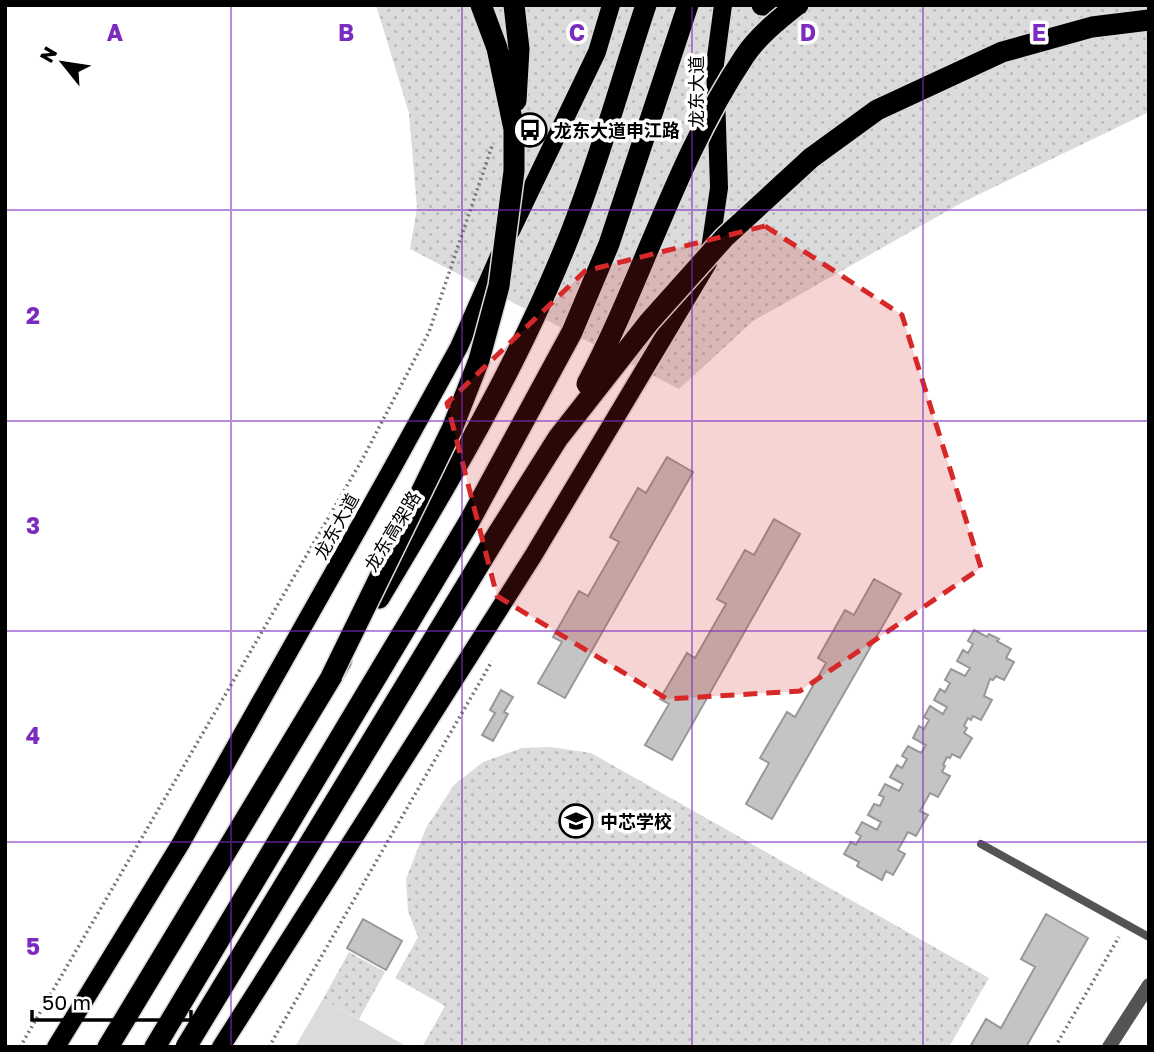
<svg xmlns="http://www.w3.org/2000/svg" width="1154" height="1052" viewBox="0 0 1154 1052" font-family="'Golos Text','Noto Sans SC',sans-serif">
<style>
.grass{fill:#dbdbdb}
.park{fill:url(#park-dots)}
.building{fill:#c4c4c4;stroke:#989898;stroke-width:2}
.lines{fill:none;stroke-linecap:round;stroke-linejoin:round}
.primary-casing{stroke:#dbdbdb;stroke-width:21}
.highway-casing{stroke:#dbdbdb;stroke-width:24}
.path{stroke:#767676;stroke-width:3.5;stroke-dasharray:2 3.5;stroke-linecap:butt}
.lane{stroke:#545454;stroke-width:8}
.street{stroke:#545454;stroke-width:14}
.primary{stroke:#000;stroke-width:18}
.highway{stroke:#000;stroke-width:21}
.highway-bridge-casing{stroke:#dbdbdb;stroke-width:24;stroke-linecap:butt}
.highway-bridge{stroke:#000;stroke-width:21}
.marked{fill:#d62828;fill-opacity:0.2;stroke:#d62828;stroke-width:5;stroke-dasharray:14 9;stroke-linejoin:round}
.grid{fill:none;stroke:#7b2cbf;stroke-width:2;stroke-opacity:0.55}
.labels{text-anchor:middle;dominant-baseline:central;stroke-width:7;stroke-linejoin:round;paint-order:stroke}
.street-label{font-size:18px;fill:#000;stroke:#fff}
.poi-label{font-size:18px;font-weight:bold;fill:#000;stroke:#fff;text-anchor:start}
.grid-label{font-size:23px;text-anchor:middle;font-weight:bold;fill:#7b2cbf;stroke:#fff;stroke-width:7;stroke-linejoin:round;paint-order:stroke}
</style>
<defs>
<pattern id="park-dots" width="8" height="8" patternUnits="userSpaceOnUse" patternTransform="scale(1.75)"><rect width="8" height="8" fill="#dbdbdb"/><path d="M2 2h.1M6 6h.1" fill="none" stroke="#bababa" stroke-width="1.8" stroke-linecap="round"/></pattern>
</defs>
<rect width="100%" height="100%" fill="#fff"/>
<!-- grass -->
<path class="grass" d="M323,999L404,1045V1047H295Z"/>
<!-- park -->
<path class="park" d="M376,5H1149V112L963,202L753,321L679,389L410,249L417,208L409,113Z
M550,747L591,753L989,978L949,1047H422L445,1006L395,978L418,937L408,911L406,879L426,828L454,785L483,762L522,748Z
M349,952L385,972L359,1019L323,999Z"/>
<!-- building -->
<path class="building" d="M667,457L693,472L565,698L538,683L562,642L553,637L579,591L588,596L619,542L610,537L638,488L646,493Z
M774,519L800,534L672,760L645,745L669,704L660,699L687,653L695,658L726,604L717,599L745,550L754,555Z
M874,579L901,594L772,819L746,804L769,763L760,758L787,712L795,717L826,663L818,658L845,610L854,615Z
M974,630L987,637L989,634L999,639L997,641L1011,649L1006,658L1014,662L1004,680L996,676L993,680L990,679L984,696L992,700L981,720L973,716L971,720L968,718L964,726L967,728L964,733L972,738L960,758L952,754L950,758L947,757L943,765L945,766L942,772L950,776L938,797L930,793L920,811L928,815L916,836L908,832L898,850L905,854L893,875L886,871L882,880L857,866L859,862L844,854L851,842L856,845L861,836L856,833L862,822L877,830L881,822L868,815L874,804L880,806L884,797L879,795L885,784L899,791L903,784L890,777L897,765L902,768L907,759L902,756L908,746L921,753L926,745L913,738L919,726L924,729L929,720L924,717L930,706L943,714L947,707L934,700L940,689L945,692L950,683L945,680L951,669L965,676L970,668L957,661L963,650L968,653L973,644L968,641Z
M501,690L513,697L504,712L508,714L493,741L482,735L495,713L490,710Z
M1046,914L1088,938L1026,1047H970L986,1019L1001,1028L1035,967L1021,959Z
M363,919L402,941L386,970L347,948Z"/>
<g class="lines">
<defs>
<path id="primary" d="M511,231L597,52L611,5
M56,1047L181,843L389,474L459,347L499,256
M221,1047L533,556L708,263L719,188L715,64L723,5"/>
<path id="highway" d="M762,5H798
M811,158L877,110L1002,52L1092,27L1149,20
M379,598C450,480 521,360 571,232C600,158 621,80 646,5
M108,1047L341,661
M155,1047L469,522L572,332L609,244L688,5"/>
</defs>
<!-- primary casing -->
<use href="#primary" class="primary-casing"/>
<!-- highway casing -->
<use href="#highway" class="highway-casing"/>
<!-- path -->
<path class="path" d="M20,1047L362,460L429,332L492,146
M269,1047L492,661
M1055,1047L1119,937"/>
<!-- lane -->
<path class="lane" d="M981,844L1149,937"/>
<!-- street -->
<path class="street" d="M1109,1047L1149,985"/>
<!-- primary -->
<use href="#primary" class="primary"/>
<!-- highway -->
<use href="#highway" class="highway"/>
<defs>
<path id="highway-bridge" d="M514,5L519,49L516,101
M587,384C643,278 677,157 744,57C757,37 778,20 797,5
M332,675L452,429L479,360L499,286L514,171V129L497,48L481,5
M186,1047L497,535L558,438L649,322L725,237L811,158"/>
</defs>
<!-- highway-bridge casing -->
<use href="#highway-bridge" class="highway-bridge-casing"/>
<!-- highway-bridge -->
<use href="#highway-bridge" class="highway-bridge"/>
</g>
<!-- marked area -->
<path class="marked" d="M765,226L902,315L981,568L800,691L667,699L497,596L447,403L585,271Z"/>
<!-- grid -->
<path class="grid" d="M231,5V1047M462,5V1047M692,5V1047M923,5V1047M5,210H1149M5,421H1149M5,631H1149M5,842H1149"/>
<!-- icons -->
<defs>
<symbol id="bus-ring" viewBox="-11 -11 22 22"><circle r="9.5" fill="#fff" stroke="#000" stroke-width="1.5"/><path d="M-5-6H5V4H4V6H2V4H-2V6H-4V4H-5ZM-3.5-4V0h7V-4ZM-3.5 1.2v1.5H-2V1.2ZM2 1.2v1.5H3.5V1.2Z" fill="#000"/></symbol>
<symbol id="school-ring" viewBox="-11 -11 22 22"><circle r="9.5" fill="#fff" stroke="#000" stroke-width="1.5"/><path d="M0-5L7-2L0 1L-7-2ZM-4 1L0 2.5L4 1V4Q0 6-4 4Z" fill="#000"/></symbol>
</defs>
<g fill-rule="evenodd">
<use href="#bus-ring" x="511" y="111" width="38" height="38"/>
<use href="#school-ring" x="557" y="802" width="38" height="38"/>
</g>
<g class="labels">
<!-- street labels -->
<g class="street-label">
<text transform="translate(696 92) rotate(-90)">龙东大道</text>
<text transform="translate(336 526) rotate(-61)">龙东大道</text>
<text transform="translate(392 531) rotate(-59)">龙东高架路</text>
</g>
<!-- poi labels -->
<g class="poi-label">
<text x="554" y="130">龙东大道申江路</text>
<text x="600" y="821">中芯学校</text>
</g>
</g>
<g class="grid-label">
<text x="115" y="41">A</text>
<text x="346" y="41">B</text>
<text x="577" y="41">C</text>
<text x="808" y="41">D</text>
<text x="1039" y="41">E</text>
<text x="33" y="324">2</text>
<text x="33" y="534">3</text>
<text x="33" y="744">4</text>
<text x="33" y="955">5</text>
</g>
<!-- border -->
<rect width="1154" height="1052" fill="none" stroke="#000000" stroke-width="14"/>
<!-- north arrow -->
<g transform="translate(63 63) rotate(300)" stroke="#ffffff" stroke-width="5" paint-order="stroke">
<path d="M0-5L12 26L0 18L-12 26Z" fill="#000000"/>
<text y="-10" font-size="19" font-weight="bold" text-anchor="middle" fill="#000000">N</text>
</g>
<!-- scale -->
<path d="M32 1010v10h159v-10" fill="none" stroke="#000000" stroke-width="3.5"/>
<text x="42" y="1010" font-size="21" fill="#000000" stroke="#ffffff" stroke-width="5" paint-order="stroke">50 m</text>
</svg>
